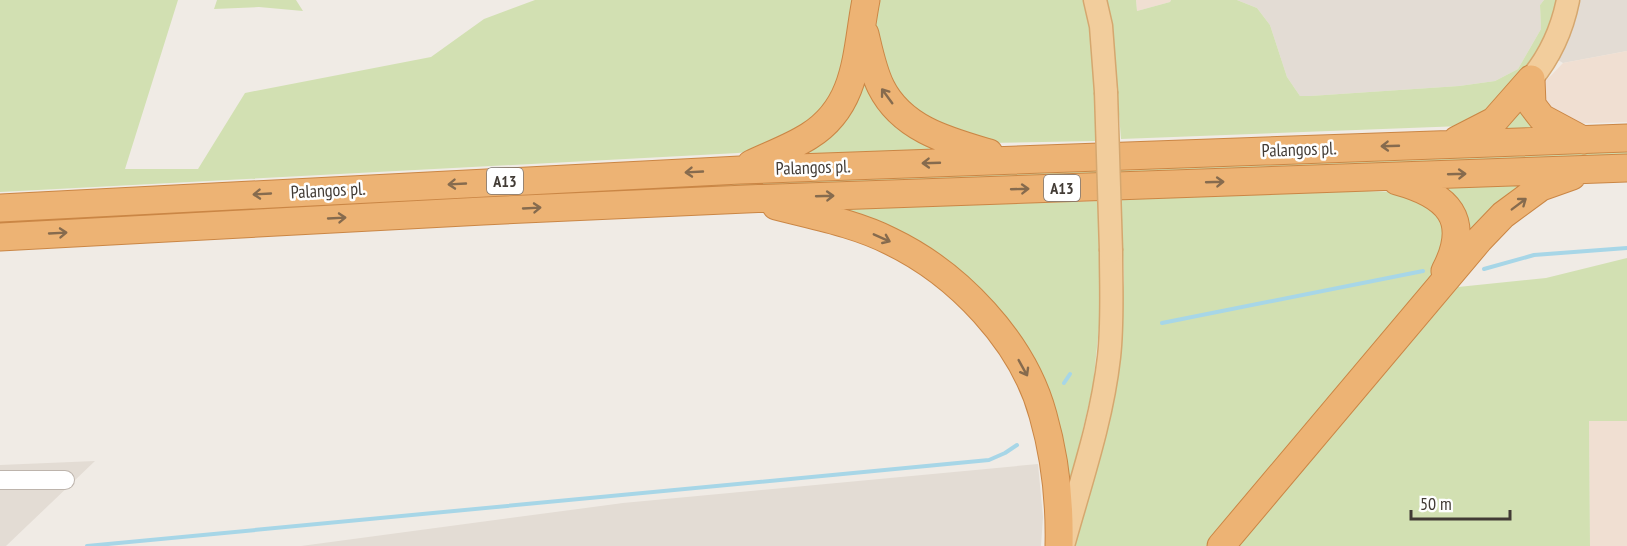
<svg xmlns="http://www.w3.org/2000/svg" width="1627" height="546" viewBox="0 0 1627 546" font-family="'PT Sans Narrow',sans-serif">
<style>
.residential{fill:#e3dcd4}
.commercial{fill:#f0dfd2}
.green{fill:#d2e0b2}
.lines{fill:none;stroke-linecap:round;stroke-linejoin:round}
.stream{stroke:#a7d6e7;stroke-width:4}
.minor-casing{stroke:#bdb4ac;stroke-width:20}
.major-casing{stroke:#d5a76f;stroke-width:25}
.highway-casing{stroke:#ca8645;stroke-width:29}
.minor{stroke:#fff;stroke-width:18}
.major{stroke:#f2cd9c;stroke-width:22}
.highway{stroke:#edb374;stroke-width:27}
.major-bridge-casing{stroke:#d5a76f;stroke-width:25;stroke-linecap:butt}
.major-bridge{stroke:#f2cd9c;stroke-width:22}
.oneway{stroke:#866b4e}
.labels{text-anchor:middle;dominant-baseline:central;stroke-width:5;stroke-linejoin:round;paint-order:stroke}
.shield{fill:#fff;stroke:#7b7672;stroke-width:1.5}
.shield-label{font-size:16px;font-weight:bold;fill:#423b35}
.street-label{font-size:18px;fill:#423b35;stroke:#fff}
</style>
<rect width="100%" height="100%" fill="#f0ebe5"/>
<!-- residential -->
<path class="residential" d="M1237,0H1544L1540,5L1541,29L1518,69L1495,81L1459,86L1310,96H1300L1287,77L1270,25L1257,8Z
M1575,0H1627V51L1563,63L1558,60V53Z
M95,461L6,546H0V465Z
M1038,464L1043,517L1041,546H301L623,503Z"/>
<!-- commercial -->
<path class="commercial" d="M1136,0H1171L1170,2L1137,11Z
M1627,51V122L1564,124L1538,92L1540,87L1563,63Z
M1589,421H1627V546H1590Z"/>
<!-- green -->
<path class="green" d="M0,0H178L125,169H198L245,93L431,57L484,19L535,0H858L854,44L823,116L764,150L738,153L0,192Z
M217,0H296L303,11L259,7L214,9Z
M878,0H1086L1093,47L1096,141L988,143L907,109L874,49L876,5Z
M1105,0H1136L1137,11L1170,2L1171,0H1237L1257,8L1270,25L1287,77L1300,96H1310L1459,86L1495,81L1518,69L1541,29L1540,5L1544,0H1560L1541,55L1476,123L1462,126L1121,139L1113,39Z
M862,62L953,150L788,155Z
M1521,100L1543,128L1496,132Z
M1627,147V157L0,227V217L353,197Z
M1532,181L1466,245L1430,186Z
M1362,191L1401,192L1444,216L1447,255L1424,290L1209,546H1072L1117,358L1124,281L1121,199Z
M1099,201L1102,298L1093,386L1066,501L999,316L826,209Z
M1627,258V421H1589L1590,546H1239L1458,287L1546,278Z"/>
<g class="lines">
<!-- stream -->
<path class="stream" d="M1484,269L1534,255L1627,248
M1162,323L1423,271
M1064,383L1070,374
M87,546L989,460L1005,453L1017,445"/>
<defs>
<path id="minor" d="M0,480H65"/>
<path id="major" d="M1095,0L1101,26L1106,92
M1531,79C1551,55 1562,30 1568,0
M1064,542C1081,481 1102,420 1109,357C1113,322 1111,286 1111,251"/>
<path id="highway" d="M865,34C869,51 873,71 881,87C902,129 948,141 989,153
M1531,79L1532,105L1542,118L1583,140
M1457,140L1494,121L1531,79
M751,164C770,155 792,147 809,136C859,105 856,50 866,0
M1397,181C1448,195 1472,219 1445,271
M776,206C814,216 854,223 890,241C957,273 1023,341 1043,415C1055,457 1060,502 1059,546
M0,208L740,170L1627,138
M0,237L483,211L746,199L1627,168
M1221,546L1479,240L1503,215L1541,187L1572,176"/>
</defs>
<!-- minor casing -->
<use href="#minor" class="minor-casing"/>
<!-- major casing -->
<use href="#major" class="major-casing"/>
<!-- highway casing -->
<use href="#highway" class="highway-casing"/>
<!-- minor -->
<use href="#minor" class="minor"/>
<!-- major -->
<use href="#major" class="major"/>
<!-- highway -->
<use href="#highway" class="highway"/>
<defs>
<path id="major-bridge" d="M1106,92L1111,251"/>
</defs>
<!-- major-bridge casing -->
<use href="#major-bridge" class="major-bridge-casing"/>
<!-- major-bridge -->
<use href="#major-bridge" class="major-bridge"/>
</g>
<!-- one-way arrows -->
<defs><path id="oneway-shaft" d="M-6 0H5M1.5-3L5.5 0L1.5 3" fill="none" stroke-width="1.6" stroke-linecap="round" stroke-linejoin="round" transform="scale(1.5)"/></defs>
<g class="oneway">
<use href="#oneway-shaft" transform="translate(887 96) rotate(-126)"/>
<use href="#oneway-shaft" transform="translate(1390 146) rotate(178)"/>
<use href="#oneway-shaft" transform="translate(931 163) rotate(178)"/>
<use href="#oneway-shaft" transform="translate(694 172) rotate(177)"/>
<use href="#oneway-shaft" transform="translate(1457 174) rotate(-2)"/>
<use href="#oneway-shaft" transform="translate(1215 182) rotate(-2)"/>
<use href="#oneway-shaft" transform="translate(457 184) rotate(177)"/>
<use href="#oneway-shaft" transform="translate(1020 189) rotate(-2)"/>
<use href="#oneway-shaft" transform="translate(262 194) rotate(177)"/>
<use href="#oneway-shaft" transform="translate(825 196) rotate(-2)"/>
<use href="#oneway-shaft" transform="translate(1519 204) rotate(-37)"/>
<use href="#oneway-shaft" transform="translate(532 208) rotate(-3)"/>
<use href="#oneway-shaft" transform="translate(337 218) rotate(-3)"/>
<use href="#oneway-shaft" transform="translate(58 233) rotate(-3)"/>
<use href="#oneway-shaft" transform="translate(882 238) rotate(24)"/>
<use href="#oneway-shaft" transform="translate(1023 368) rotate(61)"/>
</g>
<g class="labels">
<!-- shield labels -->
<g class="shield">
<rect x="487" y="168" width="36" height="26" rx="4.5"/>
<rect x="1044" y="175" width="36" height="26" rx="4.5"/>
</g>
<g class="shield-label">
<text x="505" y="181">A13</text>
<text x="1062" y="188">A13</text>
</g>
<!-- street labels -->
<g class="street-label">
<text transform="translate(1299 149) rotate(-2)">Palangos pl.</text>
<text transform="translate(813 167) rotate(-2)">Palangos pl.</text>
<text transform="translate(328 190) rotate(-3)">Palangos pl.</text>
</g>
</g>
<!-- scale -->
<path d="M1411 510v9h99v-9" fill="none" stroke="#423b35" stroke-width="3"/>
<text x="1420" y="510" font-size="18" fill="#423b35" stroke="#ffffff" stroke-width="4.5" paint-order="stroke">50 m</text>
</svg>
